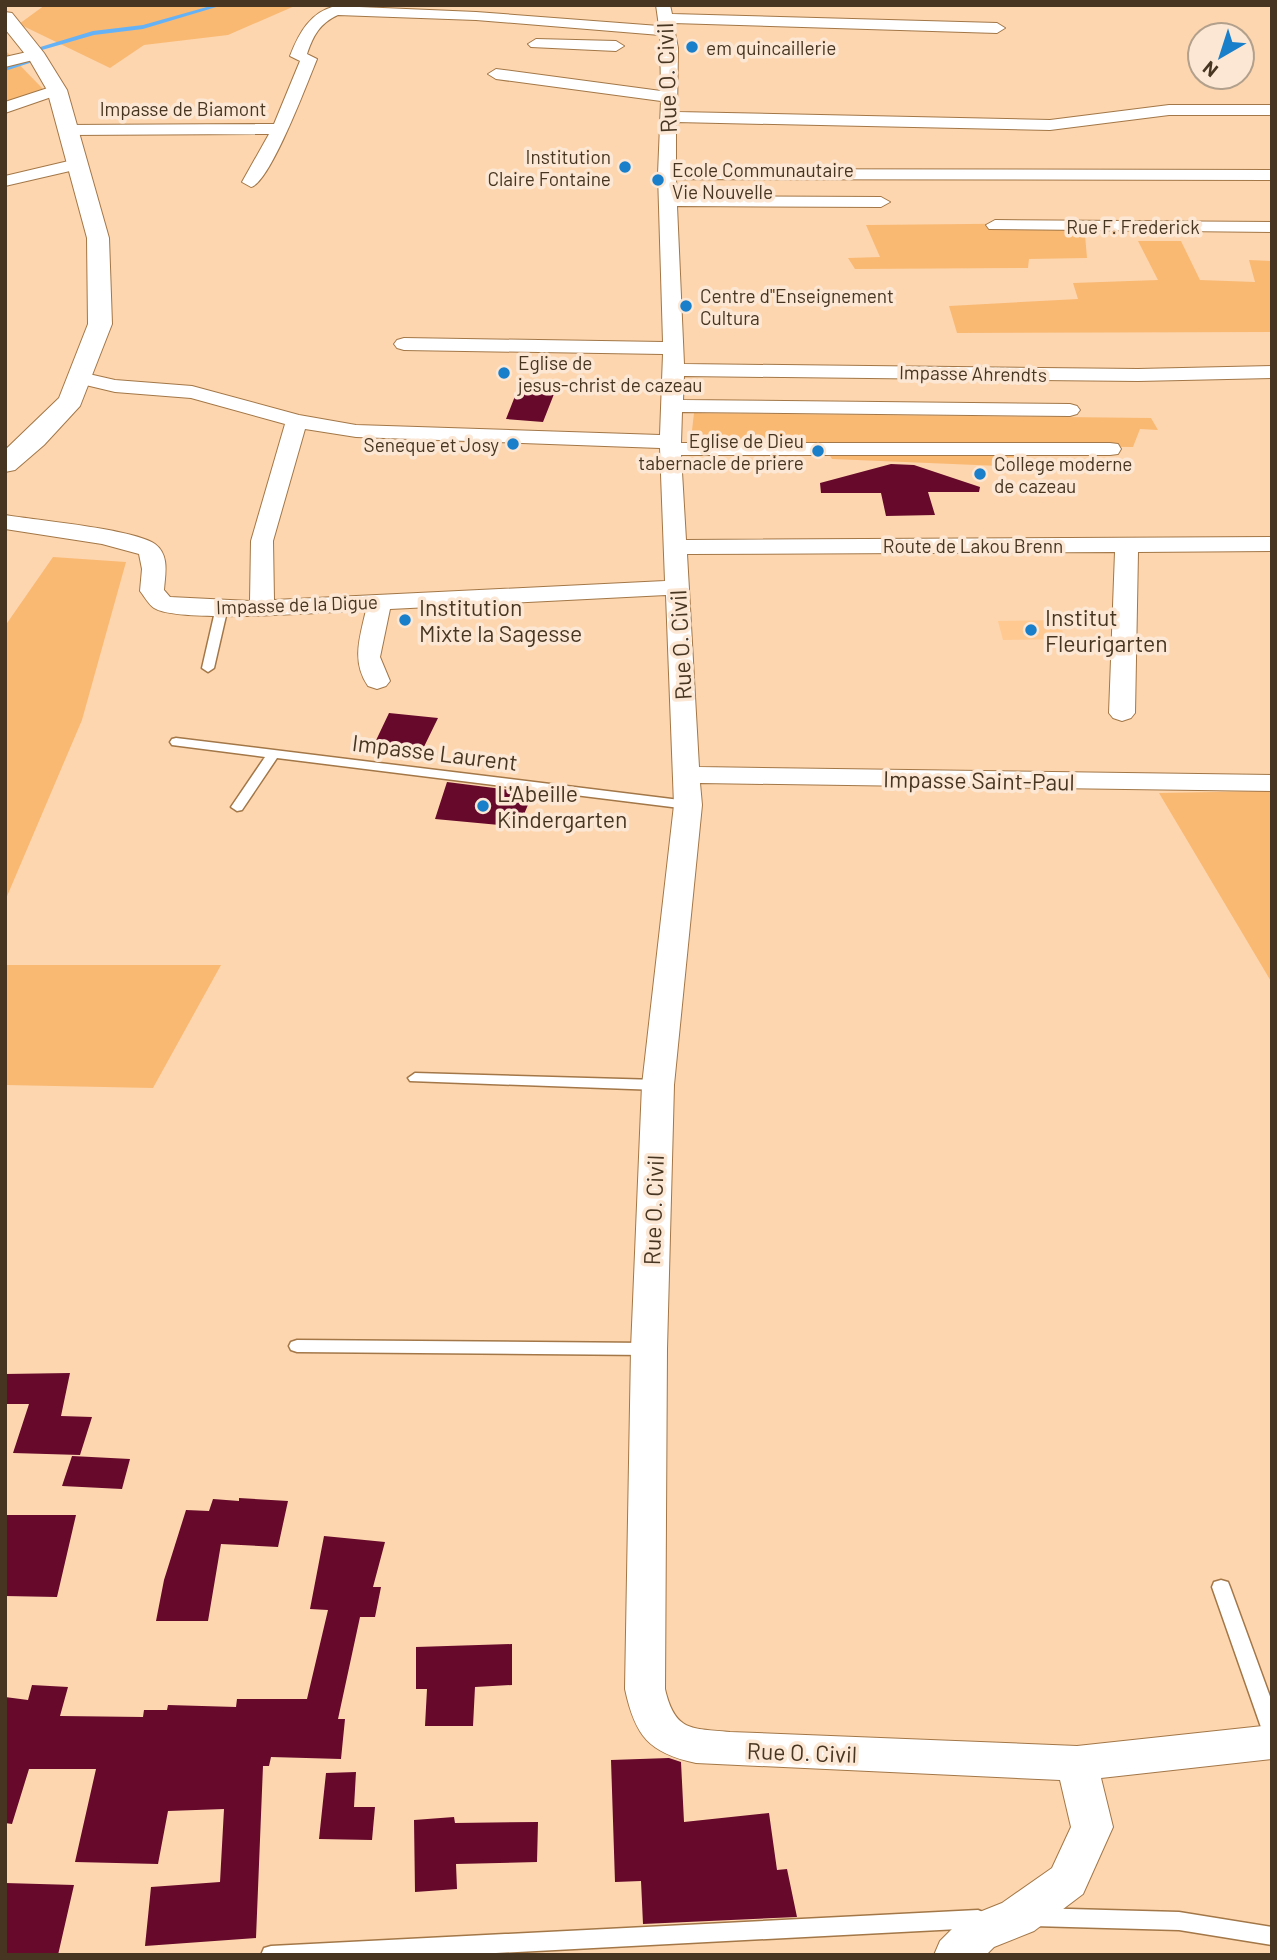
<svg xmlns="http://www.w3.org/2000/svg" width="1277" height="1960" viewBox="0 0 1277 1960" font-family="Barlow,sans-serif">
<style>
.built{fill:#ffc991}
.green{fill:#f9b973}
.lines{fill:none;stroke-linecap:round;stroke-linejoin:round}
.stream{fill:#66b2f6;fill-rule:evenodd}
.building{fill:#66092b}
.service-casing{stroke:#a37747;stroke-width:3}
.minor-casing{stroke:#a37747;stroke-width:2}
.tertiary-casing{stroke:#a37747;stroke-width:2}
.service{fill:#fff;fill-rule:evenodd}
.minor{fill:#fff;fill-rule:evenodd}
.tertiary{fill:#fff;fill-rule:evenodd}
.poi-dot{fill:#197fca;stroke:#fbe7d4;stroke-width:2.5}
.labels{text-anchor:middle;dominant-baseline:central;stroke-width:7;stroke-linejoin:round;paint-order:stroke}
.far-poi-label{font-size:19px;fill:#483521;stroke:#fbe7d4;text-anchor:start}
.far-street-label{font-size:19px;fill:#483521;stroke:#fbe7d4}
.street-label{font-size:23px;fill:#483521;stroke:#fbe7d4}
.poi-label{font-size:23px;fill:#483521;stroke:#fbe7d4;text-anchor:start}
</style>
<rect width="100%" height="100%" fill="#fdd6af"/>
<!-- built -->
<path class="built" d="M1059,620L1065,639L1003,640L998,621Z"/>
<!-- green -->
<path class="green" d="M45,5H297L228,35L144,45L110,68L19,24Z
M5,50L43,89L5,103Z
M1084,223L1087,258L1029,259L1028,268L855,269L848,258L880,257L866,225Z
M1138,241H1181L1200,280L1255,282L1249,260L1272,261V332L957,333L949,306L1078,299L1073,283L1158,280Z
M694,413L1151,418L1158,430L1140,429L1133,447L1018,446L1026,467L832,459L827,451L690,448Z
M53,557L126,562L82,720L5,901V626Z
M1272,791V983L1159,793Z
M5,965H221L153,1088L5,1085Z"/>
<g class="lines">
<!-- stream -->
<path class="stream" d="M214,5H223L143,29L94,35L42,50L45,58L5,71V67L40,56L37,48L93,31L143,25Z"/>
</g>
<!-- building -->
<path class="building" d="M517,391L554,394L543,422L506,419Z
M891,464L914,465L980,487L979,492H928L935,515L886,516L881,493H821L820,483Z
M389,713L438,718L419,757L370,753Z
M447,782L533,793L522,819H509L510,826L435,819Z
M70,1373L61,1416L92,1417L80,1455L13,1453L29,1404H5V1374Z
M72,1456L130,1459L122,1489L62,1486Z
M239,1498L288,1501L278,1547L221,1544L208,1621H156L164,1580L186,1510L209,1511L213,1499L239,1501Z
M5,1515H76L57,1597L5,1596Z
M324,1536L385,1542L373,1587H381L375,1617H360L338,1719H345L341,1759L271,1757L269,1766H263L256,1938L145,1946L151,1887L220,1882L224,1809L168,1811L158,1864L75,1862L96,1769H29L12,1824L5,1823V1697L28,1700L32,1685L68,1687L60,1716L143,1717L144,1710H167L168,1705L236,1707L237,1699H307L328,1610L310,1609Z
M512,1644V1685L475,1687L473,1726H425L427,1689H416V1647Z
M669,1758L681,1762L684,1822L769,1813L777,1870L787,1869L797,1917L643,1924L641,1881L615,1882L611,1760Z
M356,1772L354,1807H375L372,1840L319,1839L326,1773Z
M454,1817L455,1823L538,1822L537,1862L456,1864L457,1889L415,1892L414,1820Z
M5,1883L74,1885L58,1955H5Z"/>
<g class="lines">
<defs>
<path id="service" d="M222,604L228,607L214,668L208,672L202,668L216,607Z
M176,738L688,801L694,805L688,809L277,758L242,810L237,811L231,807L265,757L172,745L170,742L172,739Z
M415,1073L658,1080L665,1085L658,1090L410,1081L408,1078Z
M297,1340L648,1343L654,1345L656,1349L654,1353L648,1355L297,1352L291,1350L289,1346L291,1342Z
M1221,1580L1228,1582L1230,1587L1272,1702V1738L1265,1736L1262,1730L1212,1587L1214,1582Z
M1033,1908L1179,1912L1272,1927V1945L1179,1930L1033,1926L1026,1923L1023,1917L1026,1911Z
M978,1910L985,1913L988,1919L985,1925L978,1928L458,1955H261L264,1948L271,1946Z"/>
<path id="minor" d="M656,5H670L672,14L997,23L1005,28L997,33L673,23L678,48L677,112L1050,120L1169,105H1272V115H1169L1050,130L676,122V169L1272,170V180L676,179L677,196L881,197L890,202L881,207L677,206L684,364L1138,369L1272,366V378L1138,381L684,376L683,400L1070,404L1077,406L1080,410L1077,414L1070,416L682,412L681,443H1110L1118,444L1121,449L1118,454L1110,455H681L686,540L1272,537V551L1138,552L1135,713L1131,718L1122,721L1113,718L1109,713L1115,552L687,554L699,767L1272,775V791L700,783L702,805L674,1085L667,1349L665,1689C675,1732 691,1728 730,1732L1077,1746L1272,1725V1759L1101,1778L1113,1827L1083,1894L1034,1931L994,1947L986,1955H934L940,1941L962,1919L1002,1903L1052,1868L1071,1827L1060,1780L696,1763C649,1753 635,1736 625,1689L631,1349L642,1085L674,805L666,595L390,609L380,657L390,681L386,686L377,689L368,686C351,661 360,637 366,610C330,612 179,624 154,608C149,605 144,596 140,591L142,569L139,554L102,544L5,529V515C35,520 134,529 155,544C170,555 165,575 164,590L170,597L250,601L251,541L285,424L191,398L115,392L73,382L70,378L73,374L80,372L115,380L192,386L299,415L356,425L660,435L663,354L404,350L397,348L394,344L397,340L404,338L663,342L658,174L661,101L496,79L488,74L496,69L661,91L660,35L476,20L338,15C320,23 313,36 307,54L317,59C308,81 270,183 251,187L242,182L269,134L67,135L59,130L67,125L274,124L300,61L290,56C299,33 310,12 336,6L476,12L659,26ZM305,429L356,437L660,448L665,581L274,600L273,541Z
M536,39L616,41L624,46L616,51L531,47L528,44Z
M36,50L41,52L44,55L41,58L5,67V57Z
M57,85L65,90L63,93L5,113V102Z
M77,159L83,160L86,164L83,168L5,186V176Z
M995,220L1272,222V232L989,229L986,225Z"/>
<path id="tertiary" d="M5,12L12,13L44,53L67,90L109,238L112,324L80,406L44,445L15,470L5,472V450L59,398L88,324L87,238L47,90L29,59L5,29Z"/>
</defs>
<!-- service casing -->
<use href="#service" class="service-casing"/>
<!-- minor casing -->
<use href="#minor" class="minor-casing"/>
<!-- tertiary casing -->
<use href="#tertiary" class="tertiary-casing"/>
<!-- service -->
<use href="#service" class="service"/>
<!-- minor -->
<use href="#minor" class="minor"/>
<!-- tertiary -->
<use href="#tertiary" class="tertiary"/>
</g>
<!-- markers -->
<g class="poi-dot">
<circle cx="692" cy="47" r="7"/>
<circle cx="625" cy="167" r="7"/>
<circle cx="658" cy="180" r="7"/>
<circle cx="686" cy="306" r="7"/>
<circle cx="504" cy="373" r="7"/>
<circle cx="513" cy="444" r="7"/>
<circle cx="818" cy="451" r="7"/>
<circle cx="980" cy="474" r="7"/>
<circle cx="405" cy="620" r="7"/>
<circle cx="1031" cy="630" r="7"/>
<circle cx="483" cy="806" r="7"/>
</g>
<g class="labels">
<!-- far-poi labels -->
<g class="far-poi-label">
<text x="706" y="47">em quincaillerie</text>
<text x="611" y="156" text-anchor="end">Institution<tspan x="611" dy="22">Claire Fontaine</tspan></text>
<text x="672" y="169">Ecole Communautaire<tspan x="672" dy="22">Vie Nouvelle</tspan></text>
<text x="700" y="295">Centre d"Enseignement<tspan x="700" dy="22">Cultura</tspan></text>
<text x="518" y="362">Eglise de<tspan x="518" dy="22">jesus-christ de cazeau</tspan></text>
<text x="804" y="440" text-anchor="end">Eglise de Dieu<tspan x="804" dy="22">tabernacle de priere</tspan></text>
<text x="499" y="444" text-anchor="end">Seneque et Josy</text>
<text x="994" y="463">College moderne<tspan x="994" dy="22">de cazeau</tspan></text>
</g>
<!-- far-street labels -->
<g class="far-street-label">
<text x="183" y="108">Impasse de Biamont</text>
<text x="1133" y="226">Rue F. Frederick</text>
<text transform="translate(973 373) rotate(1)">Impasse Ahrendts</text>
<text x="973" y="545">Route de Lakou Brenn</text>
<text transform="translate(297 604) rotate(-2)">Impasse de la Digue</text>
</g>
<!-- street labels -->
<g class="street-label">
<text transform="translate(666 78) rotate(-92)">Rue O. Civil</text>
<text transform="translate(680 645) rotate(-93)">Rue O. Civil</text>
<text transform="translate(435 752) rotate(7)">Impasse Laurent</text>
<text transform="translate(979 780) rotate(1)">Impasse Saint-Paul</text>
<text transform="translate(653 1210) rotate(-88)">Rue O. Civil</text>
<text transform="translate(802 1752) rotate(2)">Rue O. Civil</text>
</g>
<!-- poi labels -->
<g class="poi-label">
<text x="419" y="607">Institution<tspan x="419" dy="26">Mixte la Sagesse</tspan></text>
<text x="1045" y="617">Institut<tspan x="1045" dy="26">Fleurigarten</tspan></text>
<text x="497" y="793">L'Abeille<tspan x="497" dy="26">Kindergarten</tspan></text>
</g>
</g>
<!-- border -->
<rect width="1277" height="1960" fill="none" stroke="#483521" stroke-width="14"/>
<!-- north arrow -->
<g transform="translate(1221 56) rotate(219)"><circle r="33" fill="#fbe7d4" stroke="#b3a08c" stroke-width="2"/>
<path d="M0-5L12 26L0 18L-12 26Z" fill="#197fca"/>
<text y="-10" font-size="19" font-weight="bold" text-anchor="middle" fill="#483521">N</text>
</g>
</svg>
